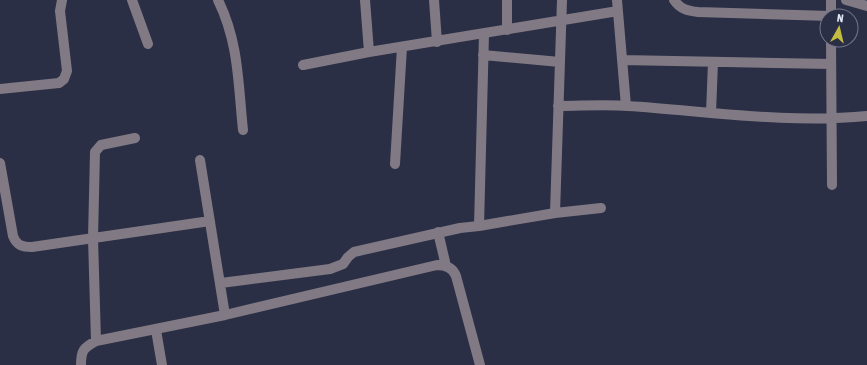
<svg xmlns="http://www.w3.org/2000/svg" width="867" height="365" viewBox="0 0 867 365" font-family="'Asap Condensed',sans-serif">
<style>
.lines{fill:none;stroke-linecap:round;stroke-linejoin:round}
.minor{stroke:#817a85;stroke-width:10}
</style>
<rect width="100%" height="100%" fill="#2b2f45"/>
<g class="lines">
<!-- minor -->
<path class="minor" d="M132,0L148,44
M218,0C239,43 238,83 243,130
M365,0L369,52
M434,0L437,42
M507,0V30
M617,0L626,106
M674,0C680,9 688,11 698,12L831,16
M846,0L867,6
M831,16V0
M831,40L832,185
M483,55L560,62
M622,60L831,64
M303,65L369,52L618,11
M0,89L59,83L64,79L67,71L60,11L62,0
M558,106C581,106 605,104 628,106C706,111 789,124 867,116
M711,113L713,62
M200,160L225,315
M0,163L13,236C17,246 23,247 32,247L210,221
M395,164L402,47
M555,213L562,0
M479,226L484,34
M438,232L446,266
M221,283L330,269L343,264L348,257L354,252L460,228L479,226L555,213L601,208
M156,330L162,365
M96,341L93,238L95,152L101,145L135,138
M81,365C81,351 83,348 96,341L225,315L437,265C446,265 453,268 456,276L480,365"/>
</g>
<!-- north arrow -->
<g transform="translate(839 28) rotate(8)"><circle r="19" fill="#2b2f45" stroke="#74778a"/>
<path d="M0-3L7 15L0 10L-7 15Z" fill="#c3bd3f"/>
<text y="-6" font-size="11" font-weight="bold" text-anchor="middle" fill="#e1e4f2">N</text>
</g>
</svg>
